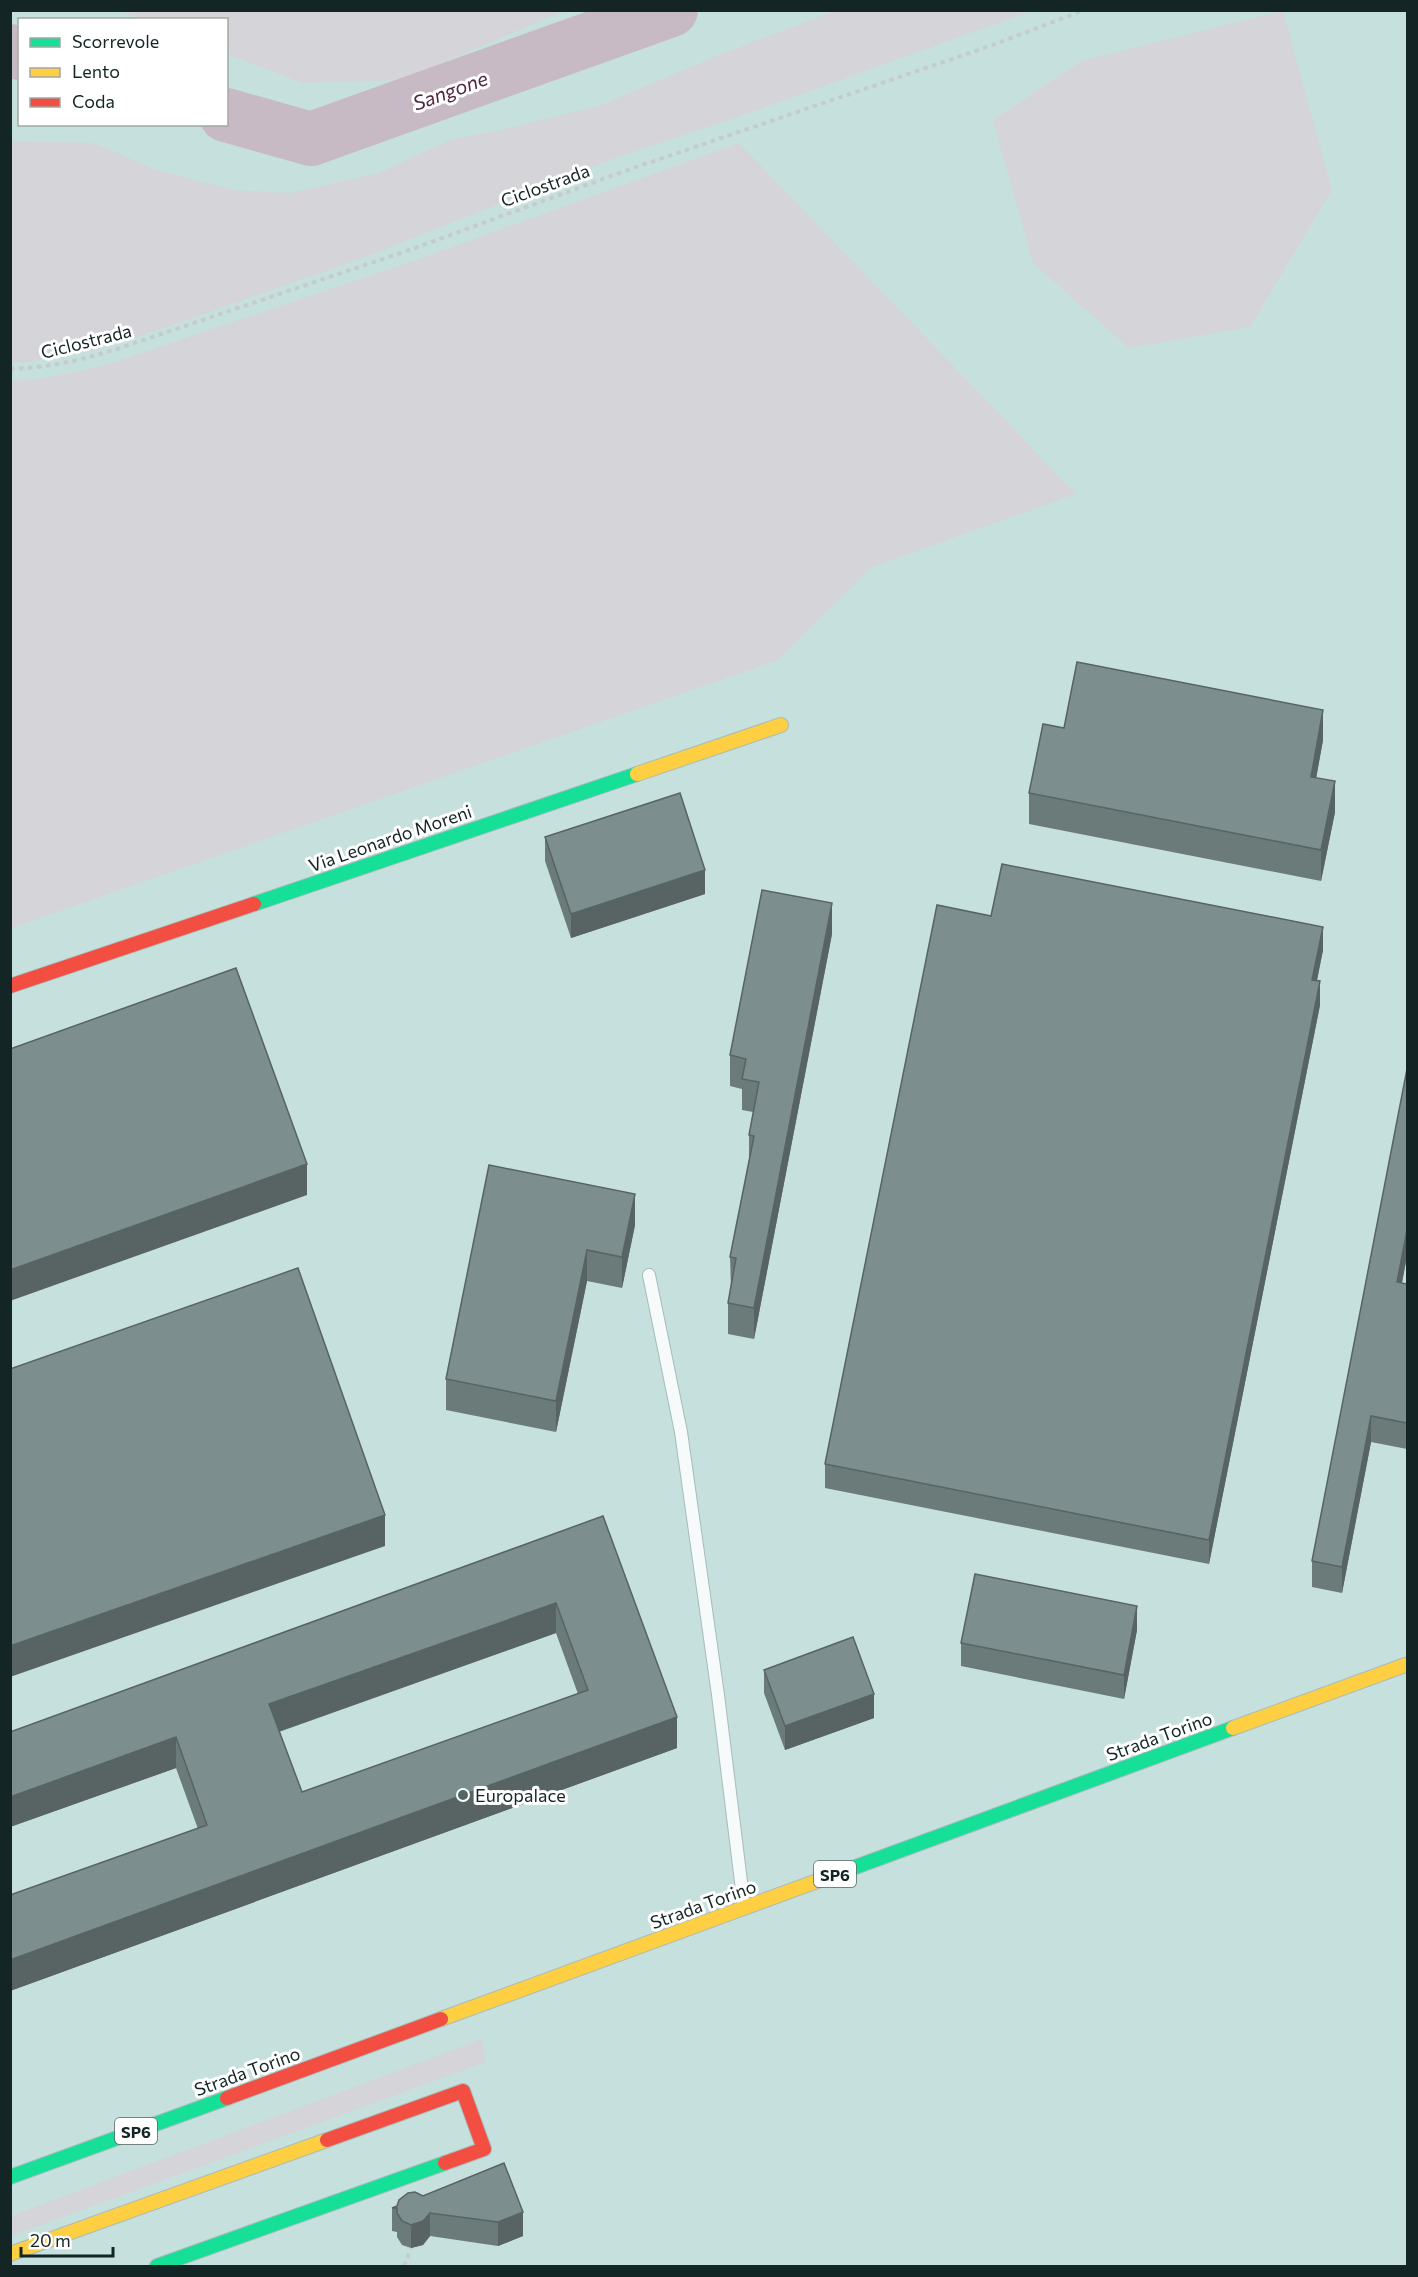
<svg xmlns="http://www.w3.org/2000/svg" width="1418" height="2277" viewBox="0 0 1418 2277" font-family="Commissioner,sans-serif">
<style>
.green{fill:#d4d4d9}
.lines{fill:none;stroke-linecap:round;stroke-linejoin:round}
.river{stroke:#c7bac5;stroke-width:54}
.lane-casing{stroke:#a7bbba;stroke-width:14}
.fast-casing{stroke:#a7bbba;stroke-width:16}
.slow-casing{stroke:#a7bbba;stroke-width:16}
.jam-casing{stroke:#a7bbba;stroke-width:16}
.path{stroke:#c5cccc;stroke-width:4;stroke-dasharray:4.5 4.5;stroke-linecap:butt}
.lane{stroke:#f6fafa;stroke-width:12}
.fast{stroke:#16e098;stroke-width:14}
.slow{stroke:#ffcf43;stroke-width:14}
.jam{stroke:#f24e42;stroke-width:14}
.wall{fill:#6b7b7a;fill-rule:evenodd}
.shaded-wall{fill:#576463}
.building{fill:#7c8f8e;stroke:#576463;stroke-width:1.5;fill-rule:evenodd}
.poi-dot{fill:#526665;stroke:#fff;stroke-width:2}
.labels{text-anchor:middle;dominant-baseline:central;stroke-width:6;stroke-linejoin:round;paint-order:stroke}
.shield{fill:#fff;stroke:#5a6666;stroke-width:1.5}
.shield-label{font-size:16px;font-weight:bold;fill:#132524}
.street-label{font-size:18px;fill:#132524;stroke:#fff}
.poi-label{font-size:18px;fill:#132524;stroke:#fff;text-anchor:start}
.water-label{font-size:20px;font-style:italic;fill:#50263f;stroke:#fff}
</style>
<rect width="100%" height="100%" fill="#c6e0de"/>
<!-- green -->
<path class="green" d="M119,11H564L402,80L303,83L227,54L226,20L141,19Z
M835,11H1032L729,120L615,158L365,257L192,318L103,348L30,362L11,363V141L94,143L157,170L233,190L290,193L379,173L450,140L502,130L599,106L716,56Z
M1283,11L1332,190L1250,327L1129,348L1033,263L993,120L1081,61Z
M739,143L1076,494L872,567L778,660L11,928V381C48,379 85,371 121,360L419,259Z
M482,2039L486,2062L11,2236V2216Z"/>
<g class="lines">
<!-- river -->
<path class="river" d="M10,51L20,53
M226,115L311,139L671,10"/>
<defs>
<path id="lane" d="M649,1275L681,1432L718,1695L744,1906"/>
<path id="fast" d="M254,904L637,774
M831,1876L1233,1728
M10,2177L227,2098
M157,2266L445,2163"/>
<path id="slow" d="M637,774L781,725
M1233,1728L1408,1664
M441,2019L831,1876
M10,2254L327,2140"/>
<path id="jam" d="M10,986L254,904
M227,2098L441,2019
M327,2140L463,2091L484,2149L445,2163"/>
</defs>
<!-- lane casing -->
<use href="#lane" class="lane-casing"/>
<!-- fast casing -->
<use href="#fast" class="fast-casing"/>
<!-- slow casing -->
<use href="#slow" class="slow-casing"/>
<!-- jam casing -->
<use href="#jam" class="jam-casing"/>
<!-- path -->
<path class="path" d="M10,369C47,368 82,360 117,349L415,248L619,173L993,45L1084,10
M404,2266L411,2248"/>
<!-- lane -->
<use href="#lane" class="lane"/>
<!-- fast -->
<use href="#fast" class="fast"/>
<!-- slow -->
<use href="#slow" class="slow"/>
<!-- jam -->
<use href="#jam" class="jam"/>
</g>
<!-- wall -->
<path class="wall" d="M1064,728L1323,740L1316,778L1335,812L1321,881L1029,824V793Z
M545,837L705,894L571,938L545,861Z
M991,916L1323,950L1317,981L1320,1005L1209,1564L825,1488V1464Z
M832,934L754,1339L728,1334V1303L731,1288L730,1257L749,1161V1135L753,1112L742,1110V1089L730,1086V1055Z
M489,1165L635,1225L622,1288L587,1281L556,1432L446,1410V1379Z
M1407,1256L1402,1283L1407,1284V1449L1371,1442L1342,1593L1312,1587V1561Z
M603,1516L677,1748L10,1991V1895L198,1829L176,1768L10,1827V1732ZM556,1633L578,1694L302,1792L279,1732Z
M1137,1630L1124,1699L961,1666V1643Z
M764,1670L874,1718L785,1750L764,1693Z
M504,2163L523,2236L498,2246L430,2236L423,2245L411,2248L402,2245L397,2237V2232L392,2231V2208Z"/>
<!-- shaded-wall -->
<path class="shaded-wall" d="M1323,710V740L1311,807V777Z
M1335,781V812L1321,881V850Z
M705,870V894L571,938V914Z
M832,903V934L754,1339V1308Z
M1323,927V950L1312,1003V980Z
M1320,981V1005L1209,1564V1540Z
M307,1164V1195L10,1301V1270Z
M635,1194V1225L622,1288V1257Z
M1407,1230V1256L1397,1308V1282Z
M587,1250V1281L556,1432V1401Z
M1371,1416V1442L1342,1593V1567Z
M385,1515V1546L10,1677V1646Z
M556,1603V1633L269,1735V1704Z
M1137,1606V1630L1124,1699V1675Z
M874,1694V1718L785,1750V1726Z
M677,1717V1748L10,1991V1960Z
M176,1737V1768L10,1827V1797Z
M523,2212V2236L498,2246V2222Z
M430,2213V2236L423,2245L411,2248V2225Z"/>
<!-- building -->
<path class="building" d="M1077,662L1323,710L1311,777L1335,781L1321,850L1029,793L1043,724L1064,728Z
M680,793L705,870L571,914L545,837Z
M1002,864L1323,927L1312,980L1320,981L1209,1540L825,1464L937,905L991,916Z
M762,890L832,903L754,1308L728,1303L736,1258L730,1257L754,1136L749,1135L759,1082L742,1079L746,1059L730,1055Z
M236,968L307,1164L10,1270V1049Z
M1407,1069V1230L1397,1282L1407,1284V1423L1371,1416L1342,1567L1312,1561Z
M489,1165L635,1194L622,1257L587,1250L556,1401L446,1379Z
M298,1268L385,1515L10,1646V1369Z
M603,1516L677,1717L10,1960V1895L207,1825L176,1737L10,1797V1732ZM556,1603L588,1690L302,1792L269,1704Z
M975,1574L1137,1606L1124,1675L961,1643Z
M853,1637L874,1694L785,1726L764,1670Z
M504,2163L523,2212L498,2222L430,2213L423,2221L411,2225L402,2221L397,2213V2208H392L397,2206L399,2200L408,2193L415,2192L423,2196Z"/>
<!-- markers -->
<circle class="poi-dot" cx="463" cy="1795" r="6"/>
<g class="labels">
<!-- shield labels -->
<g class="shield">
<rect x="814" y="1861" width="42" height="26" rx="4.5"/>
<rect x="115" y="2118" width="42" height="26" rx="4.5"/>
</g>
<g class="shield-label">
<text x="835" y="1874">SP6</text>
<text x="136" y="2131">SP6</text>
</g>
<!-- street labels -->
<g class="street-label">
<text transform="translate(545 185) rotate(-20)">Ciclostrada</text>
<text transform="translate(86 341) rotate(-14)">Ciclostrada</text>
<text transform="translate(390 838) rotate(-19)">Via Leonardo Moreni</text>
<text transform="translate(1159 1736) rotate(-20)">Strada Torino</text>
<text transform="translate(703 1904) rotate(-20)">Strada Torino</text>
<text transform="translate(247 2071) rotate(-20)">Strada Torino</text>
</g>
<!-- poi labels -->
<g class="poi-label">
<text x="475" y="1795">Europalace</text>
</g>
<!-- water labels -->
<g class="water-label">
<text transform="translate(450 90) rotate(-20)">Sangone</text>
</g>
</g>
<!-- border -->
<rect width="1418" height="2277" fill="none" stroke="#132524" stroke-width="24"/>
<!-- legend -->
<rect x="18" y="18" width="210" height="108" fill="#ffffff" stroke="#a1a8a7" stroke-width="1.5"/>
<rect x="30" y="38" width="30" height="9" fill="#16e098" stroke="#a1a8a7" stroke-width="1.5"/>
<text x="72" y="48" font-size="18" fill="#132524">Scorrevole</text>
<rect x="30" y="68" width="30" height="9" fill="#ffcf43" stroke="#a1a8a7" stroke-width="1.5"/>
<text x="72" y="78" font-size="18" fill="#132524">Lento</text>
<rect x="30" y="98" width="30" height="9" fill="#f24e42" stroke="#a1a8a7" stroke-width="1.5"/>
<text x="72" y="108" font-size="18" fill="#132524">Coda</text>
<!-- scale -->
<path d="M21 2247v9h92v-9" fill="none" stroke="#132524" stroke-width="3"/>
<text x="30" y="2247" font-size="18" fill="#132524" stroke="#ffffff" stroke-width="4.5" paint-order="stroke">20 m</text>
</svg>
